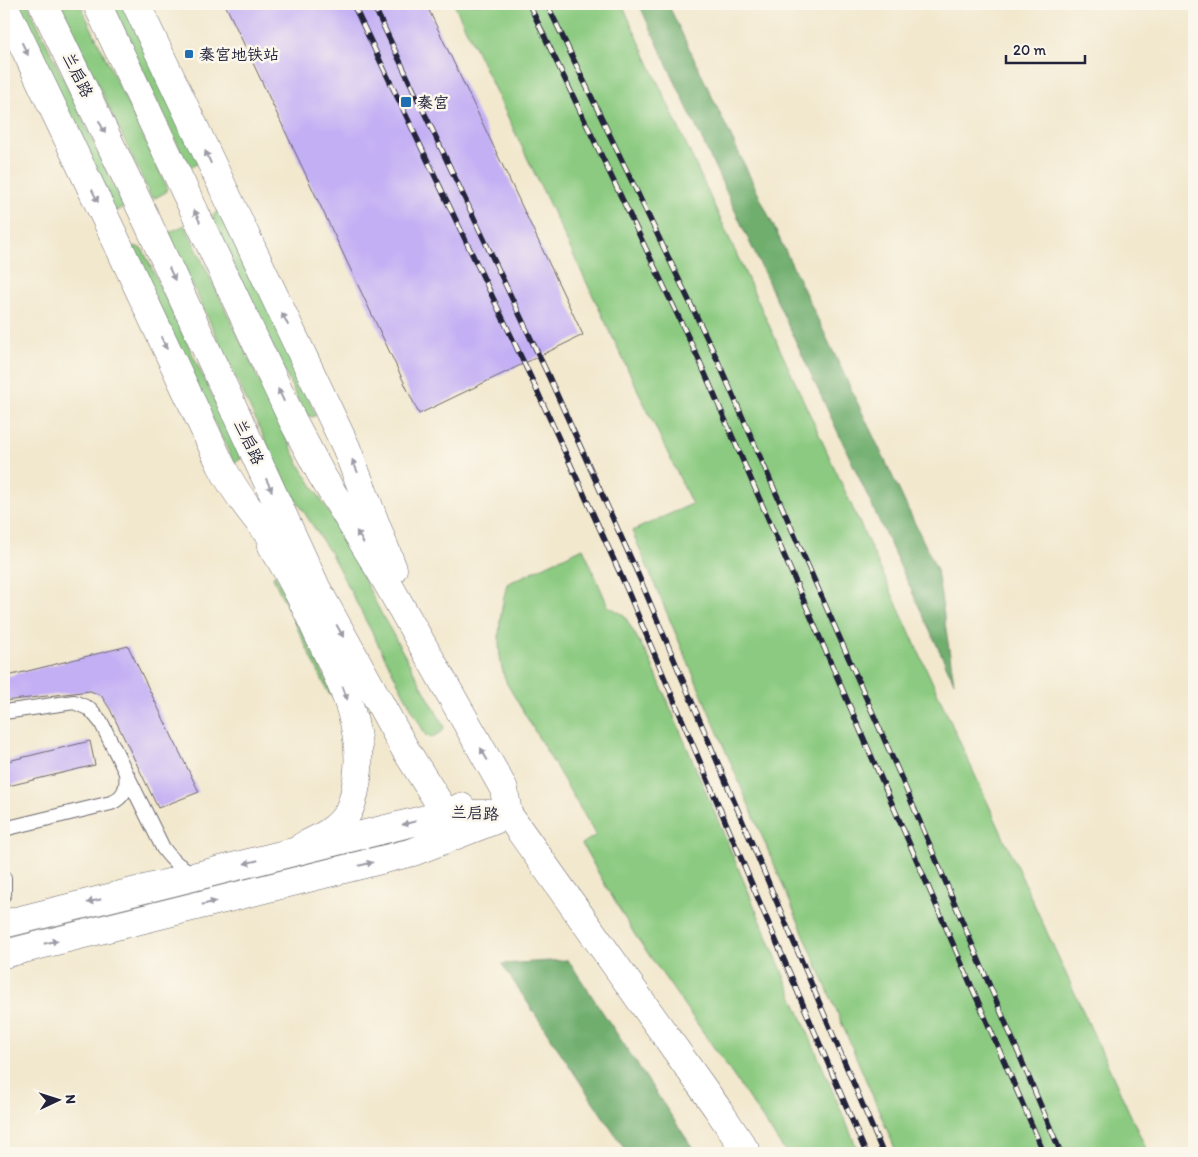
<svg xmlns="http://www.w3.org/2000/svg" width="1198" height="1157" viewBox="0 0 1198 1157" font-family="Itim,'LXGW WenKai TC',sans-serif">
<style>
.green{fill:#8bca80;stroke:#56765e}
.forest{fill:#70ae6e;stroke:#496854}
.building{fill:#c3aff4}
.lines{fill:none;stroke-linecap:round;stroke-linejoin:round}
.service-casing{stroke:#6b676e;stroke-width:16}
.minor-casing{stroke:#6b676e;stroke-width:29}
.tertiary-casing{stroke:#6b676e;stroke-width:29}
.service{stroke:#fff;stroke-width:14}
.minor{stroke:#fff;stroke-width:28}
.tertiary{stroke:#fff;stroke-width:28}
.rail-casing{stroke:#22223b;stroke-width:5.5}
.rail{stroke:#fbf7ec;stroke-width:4;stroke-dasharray:11;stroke-linecap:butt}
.oneway{fill:#9c9ca7}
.poi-dot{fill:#1f6fb2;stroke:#fbf7ec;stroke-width:2}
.labels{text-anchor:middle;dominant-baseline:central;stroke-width:5;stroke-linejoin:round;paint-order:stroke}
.poi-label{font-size:16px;fill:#22223b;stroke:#fbf7ec;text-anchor:start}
.street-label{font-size:16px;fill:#22223b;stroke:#fbf7ec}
</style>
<rect width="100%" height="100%" fill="#fbf7ec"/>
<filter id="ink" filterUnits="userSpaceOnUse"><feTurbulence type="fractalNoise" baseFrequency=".02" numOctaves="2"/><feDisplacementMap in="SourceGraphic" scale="10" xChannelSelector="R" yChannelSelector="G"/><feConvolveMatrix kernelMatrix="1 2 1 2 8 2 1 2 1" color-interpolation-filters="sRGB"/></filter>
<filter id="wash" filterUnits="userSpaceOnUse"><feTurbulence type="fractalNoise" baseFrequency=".0096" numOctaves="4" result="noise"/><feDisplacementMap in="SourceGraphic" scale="20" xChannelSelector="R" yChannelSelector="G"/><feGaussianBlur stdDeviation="1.12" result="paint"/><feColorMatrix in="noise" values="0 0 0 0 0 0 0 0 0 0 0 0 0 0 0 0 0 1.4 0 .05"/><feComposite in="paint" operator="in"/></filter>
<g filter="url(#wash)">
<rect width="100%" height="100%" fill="#f2e8ce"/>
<!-- green -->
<path class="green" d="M10,4H28L124,207L112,213Z
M60,4H80L167,187L166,192L155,198L151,197Z
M111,4H128L202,161L189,168Z
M454,4H622L1148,1153H897L632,531L692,504Z
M224,210L316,415L312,417L307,415L299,402L213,221V215L218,211Z
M185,225L299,464L338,527L381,613L444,726L443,731L432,737L426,736L331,554L290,490L274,459L168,233Z
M136,246L143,250L238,450L241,459L234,463L131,249Z
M583,548L608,606L624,615L650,660L859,1153H786L717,1052L635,935L608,890L582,844L596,835L507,684C494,652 499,617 507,584Z
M275,574L334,696L329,694L275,582L273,577Z"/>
<!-- forest -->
<path class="forest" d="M639,4H668L937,570L954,682Z
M567,960H568L696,1153H627L502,964Z"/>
<g id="blocks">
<!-- building -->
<path class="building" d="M225,4H426L583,335L419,414Z
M128,646L199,792L158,808L110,709L101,695L90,691L4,701V677Z
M90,741L95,765L4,787V762Z"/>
</g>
</g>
<g filter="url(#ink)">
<use href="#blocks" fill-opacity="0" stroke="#6b676e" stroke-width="1"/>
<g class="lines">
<defs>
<path id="service" d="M4,712L74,702L90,709L101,722L163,848C172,860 181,870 197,873
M4,829L111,803C124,797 128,788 126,774
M4,878V894"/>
<path id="minor" d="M272,546C290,574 304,603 318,634C340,680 365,726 357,779C355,790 354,801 348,812C339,829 320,838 303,846"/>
<path id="tertiary" d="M43,4L147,221L317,589L405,749L446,814H508
M97,4L293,421L321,474L384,577L504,789L508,814L717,1108L747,1153
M136,4L346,447L393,569
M4,5L114,236L221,465C241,504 269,534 298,566
M4,924L446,814L461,807
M4,954L413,852L495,820"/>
</defs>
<!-- service casing -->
<use href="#service" class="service-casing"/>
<!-- minor casing -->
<use href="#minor" class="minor-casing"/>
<!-- tertiary casing -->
<use href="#tertiary" class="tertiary-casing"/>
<!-- service -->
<use href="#service" class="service"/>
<!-- minor -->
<use href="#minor" class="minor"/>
<!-- tertiary -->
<use href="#tertiary" class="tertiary"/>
<defs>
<path id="rail" d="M353,4L534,384L623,580L866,1153
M373,4L549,377L637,572L883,1153
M529,4L700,362L1044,1153
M547,4L717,359L900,775L1061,1153"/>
</defs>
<!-- rail casing -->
<use href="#rail" class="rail-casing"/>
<!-- rail -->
<use href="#rail" class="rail"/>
</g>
<!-- one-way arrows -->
<defs><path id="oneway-solid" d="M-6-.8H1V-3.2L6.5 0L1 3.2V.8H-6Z" transform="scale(1.25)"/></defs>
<g class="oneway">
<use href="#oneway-solid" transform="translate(25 49) rotate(64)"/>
<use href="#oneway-solid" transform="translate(102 127) rotate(64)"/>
<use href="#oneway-solid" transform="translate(208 157) rotate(-115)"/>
<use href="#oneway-solid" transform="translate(95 196) rotate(64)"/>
<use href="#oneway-solid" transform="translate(197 216) rotate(-115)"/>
<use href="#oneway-solid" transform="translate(172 274) rotate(65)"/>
<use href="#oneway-solid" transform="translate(285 319) rotate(-116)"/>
<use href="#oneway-solid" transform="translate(164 343) rotate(65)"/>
<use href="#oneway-solid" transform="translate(281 395) rotate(-115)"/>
<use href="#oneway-solid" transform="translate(355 466) rotate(-113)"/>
<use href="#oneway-solid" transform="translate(269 485) rotate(65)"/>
<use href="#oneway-solid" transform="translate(360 537) rotate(-121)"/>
<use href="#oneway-solid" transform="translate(340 631) rotate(61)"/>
<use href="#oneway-solid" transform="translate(345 693) rotate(70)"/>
<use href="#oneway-solid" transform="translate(484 754) rotate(-119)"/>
<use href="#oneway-solid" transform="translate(409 823) rotate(166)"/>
<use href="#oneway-solid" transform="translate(251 862) rotate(166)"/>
<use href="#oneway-solid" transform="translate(366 864) rotate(-14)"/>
<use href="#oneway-solid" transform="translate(94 901) rotate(166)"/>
<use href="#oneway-solid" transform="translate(209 903) rotate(-14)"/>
<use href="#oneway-solid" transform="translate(51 942) rotate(-14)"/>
</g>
</g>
<!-- markers -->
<g class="poi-dot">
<rect x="184" y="49" width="10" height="10" rx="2.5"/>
<rect x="400" y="96" width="12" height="12" rx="2.5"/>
</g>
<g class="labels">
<!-- poi labels -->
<g class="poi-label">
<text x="199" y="54">秦宫地铁站</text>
<text x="417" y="102">秦宫</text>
</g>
<!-- street labels -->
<g class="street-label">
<text transform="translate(78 75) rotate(64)">兰启路</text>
<text transform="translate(249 442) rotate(65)">兰启路</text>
<text transform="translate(475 813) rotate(3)">兰启路</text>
</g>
</g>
<!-- margin -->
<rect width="1198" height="1157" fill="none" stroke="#fbf7ec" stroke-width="20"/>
<!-- north arrow -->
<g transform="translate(58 1100) rotate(86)" stroke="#fbf7ec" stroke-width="4" paint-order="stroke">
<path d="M0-4L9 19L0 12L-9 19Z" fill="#22223b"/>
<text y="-8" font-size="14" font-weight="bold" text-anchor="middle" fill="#22223b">N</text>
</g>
<!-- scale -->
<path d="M1006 55v8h79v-8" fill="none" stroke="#22223b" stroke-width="2.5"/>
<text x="1013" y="55" font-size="15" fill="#22223b" stroke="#fbf7ec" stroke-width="4" paint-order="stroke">20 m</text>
</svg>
